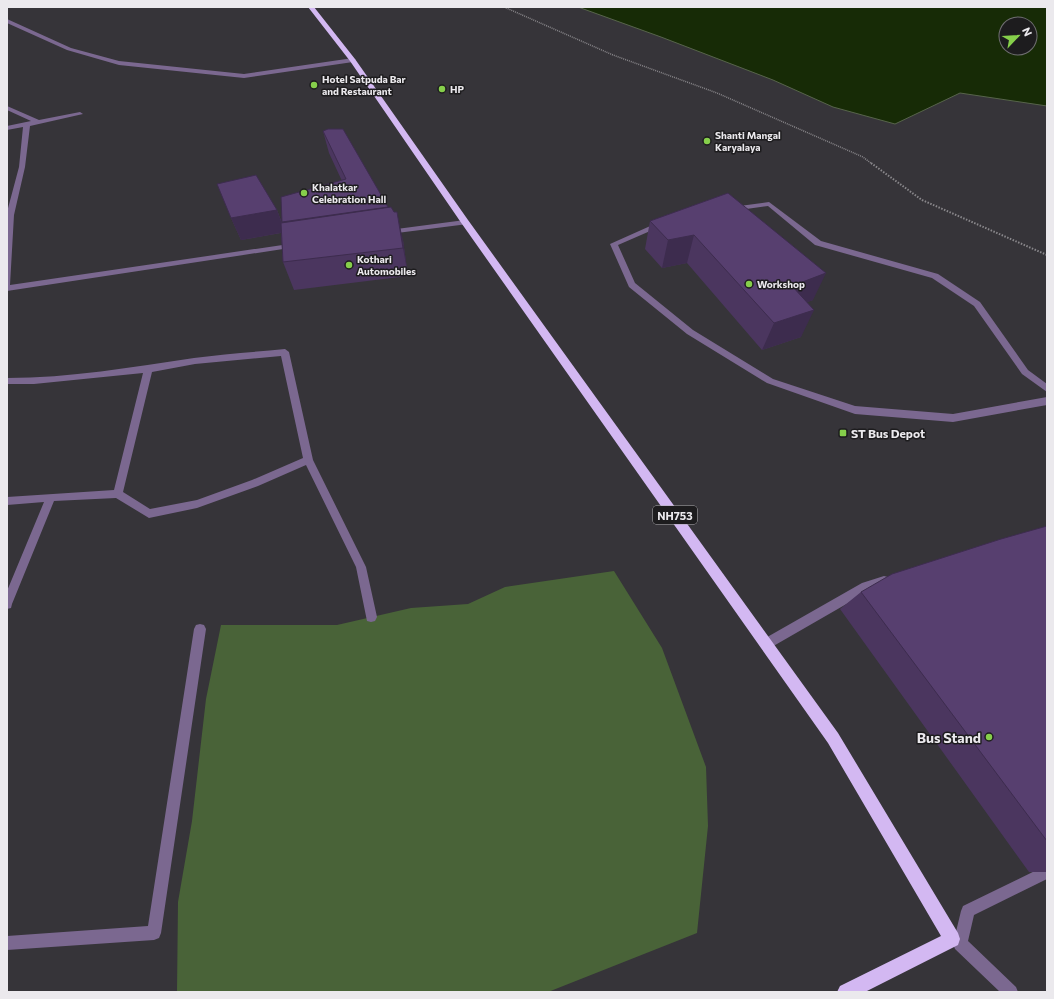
<svg xmlns="http://www.w3.org/2000/svg" width="1054" height="999" viewBox="0 0 1054 999" font-family="Commissioner,sans-serif">
<style>
.green{fill:#496338}
.water{fill:#172b06;stroke:#57644b;fill-rule:evenodd}
.lines{fill:none;stroke-linecap:round;stroke-linejoin:round}
.path-far1{stroke:#89878b;stroke-width:1.5;stroke-dasharray:1 1;stroke-linecap:butt}
.path{stroke:#89878b;stroke-width:2;stroke-dasharray:1.5 1.5;stroke-linecap:butt}
.minor{fill:#7b6890;fill-rule:evenodd}
.highway{fill:#d3b8f2;fill-rule:evenodd}
.wall{fill:#4b365f}
.shaded-wall{fill:#3d2c4e}
.building{fill:#573f6f;stroke:#3d2c4e}
.poi-dot{fill:#86cf4b;stroke:#1d1c1e;stroke-width:1.5}
.labels{text-anchor:middle;dominant-baseline:central;stroke-width:3;stroke-linejoin:round;paint-order:stroke}
.far-poi-label{font-size:10px;font-weight:bold;fill:#ebe9ed;stroke:#1d1c1e;text-anchor:start}
.shield{fill:#1d1c1e;stroke:#adacaf;stroke-width:1}
.shield-label{font-size:11px;font-weight:bold;fill:#ebe9ed}
.poi-label{font-size:12px;font-weight:bold;fill:#ebe9ed;stroke:#1d1c1e;text-anchor:start}
.near-poi-label{font-size:14px;font-weight:bold;fill:#ebe9ed;stroke:#1d1c1e;text-anchor:end}
</style>
<rect width="100%" height="100%" fill="#363439"/>
<!-- green -->
<path class="green" d="M614,571L662,648L706,767L708,826L697,933L548,992H177L178,902L192,821L206,699L221,625H337L411,608L468,604L505,587Z"/>
<!-- water -->
<path class="water" d="M578,7H1047V106L960,93L895,124L833,107L773,80L661,37ZM1006,24H1030V48H1006Z"/>
<g class="lines">
<!-- path-far1 -->
<path class="path-far1" d="M504,7L613,55L717,93L863,157L872,164"/>
<!-- path -->
<path class="path" d="M871,163L922,200L1047,255"/>
<!-- minor -->
<path class="minor" d="M7,19L71,48L119,61L244,74L353,58L356,60L353,62L244,78L119,65L67,50L7,23Z
M7,106L39,120L80,112L83,114L30,126L25,167L14,215L10,285L296,243L300,245L296,247L7,291V212L19,167L23,127L7,130V126L31,121L7,110Z
M769,202L821,241L938,274L980,302L1028,370L1047,384V392L1022,374L974,306L932,278L815,245L768,206L732,211L728,209L732,207Z
M465,220L469,222L468,224L389,234L385,232L389,230Z
M657,223H660L664,225L618,245L635,283L693,330L773,379L855,406L953,414L1047,397V405L953,422L855,414L767,383L687,334L629,287L610,244Z
M285,349L289,352L313,460L366,567L377,617L375,621L371,622L367,621L356,567L306,465L258,486L197,508L149,518L116,498L54,501L12,604L11,608L7,609V591L44,502L7,505V497L114,490L143,373L34,384H7V378C70,378 132,367 194,358C224,354 255,352 285,349ZM281,356L303,458L252,480L197,500L150,509L123,492L152,372L195,364Z
M884,576L888,577L889,581L888,585L869,591L770,648L766,650L762,648L760,644L762,640L862,583Z
M200,624L204,625L206,629L161,933L159,938L154,940L7,950V936L148,926L194,629L196,625Z
M1047,865V879L974,915L968,941L1016,987L1018,992H1000L955,949L953,944L961,911L963,906Z"/>
<!-- highway -->
<path class="highway" d="M308,7H314L355,59L468,220L838,733L958,933L960,939L958,945L865,992H837L840,986L941,936L828,743L462,224L350,61Z"/>
</g>
<!-- wall -->
<path class="wall" d="M323,131L388,208L403,240L408,276L294,290L283,262L281,233L241,240L231,218L277,210L282,223H283L342,181L329,153Z
M728,193L813,300L807,302L801,337L762,350L687,263L662,268L645,249L650,221Z
M1047,526V872H1029L840,609L861,592Z"/>
<!-- shaded-wall -->
<path class="shaded-wall" d="M388,207L393,229L291,243L282,222Z
M277,210L285,232L241,240L231,218Z
M397,212L403,240L408,276L403,248Z
M694,235L687,263L662,268L668,240Z
M826,273L813,300L780,313L792,286Z
M814,310L801,337L762,350L774,323Z"/>
<!-- building -->
<path class="building" d="M328,129H343L388,207L282,222L281,197L346,179L323,131Z
M256,175L277,210L231,218L217,184Z
M728,193L826,273L792,286L814,310L774,323L694,235L668,240L650,221Z
M391,207L394,212H397L403,248L283,262L281,223Z
M1047,526V841L861,592L892,574L1001,539Z"/>
<!-- markers -->
<g class="poi-dot">
<circle cx="314" cy="85" r="4"/>
<circle cx="442" cy="89" r="4"/>
<circle cx="707" cy="141" r="4"/>
<circle cx="304" cy="193" r="4"/>
<circle cx="349" cy="265" r="4"/>
<circle cx="749" cy="284" r="4"/>
<rect x="839" y="429" width="8" height="8" rx="2"/>
<circle cx="989" cy="737" r="4"/>
</g>
<g class="labels">
<!-- far-poi labels -->
<g class="far-poi-label">
<text x="322" y="79">Hotel Satpuda Bar<tspan x="322" dy="12">and Restaurant</tspan></text>
<text x="450" y="89">HP</text>
<text x="715" y="135">Shanti Mangal<tspan x="715" dy="12">Karyalaya</tspan></text>
<text x="312" y="187">Khalatkar<tspan x="312" dy="12">Celebration Hall</tspan></text>
<text x="357" y="259">Kothari<tspan x="357" dy="12">Automobiles</tspan></text>
<text x="757" y="284">Workshop</text>
</g>
<!-- shield labels -->
<rect class="shield" x="653" y="506" width="44" height="18" rx="3"/>
<g class="shield-label">
<text x="675" y="515">NH753</text>
</g>
<!-- poi labels -->
<g class="poi-label">
<text x="851" y="433">ST Bus Depot</text>
</g>
<!-- near-poi labels -->
<g class="near-poi-label">
<text x="981" y="737">Bus Stand</text>
</g>
</g>
<!-- border -->
<rect width="1054" height="999" fill="none" stroke="#ebe9ed" stroke-width="16"/>
<!-- north arrow -->
<g transform="translate(1018 36) rotate(65)"><circle r="19" fill="#1d1c1e" stroke="#6f6e71"/>
<path d="M0-3L7 15L0 10L-7 15Z" fill="#86cf4b"/>
<text y="-6" font-size="11" font-weight="bold" text-anchor="middle" fill="#ebe9ed">N</text>
</g>
</svg>
